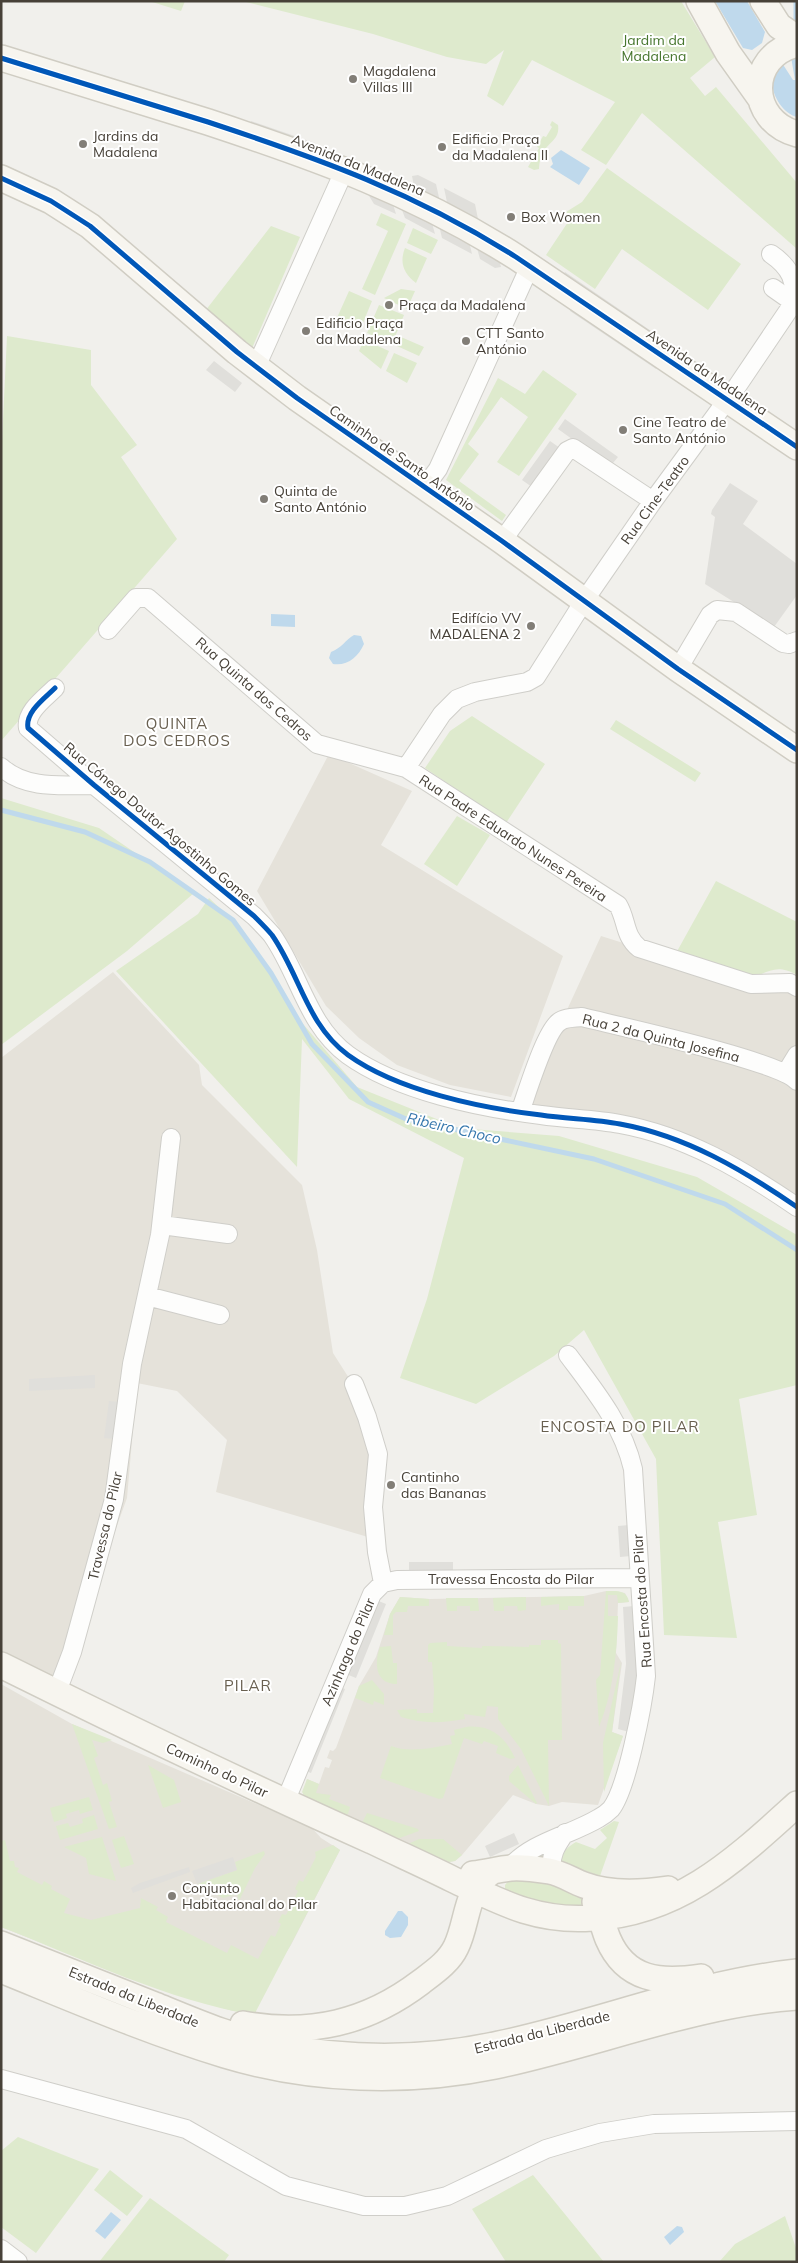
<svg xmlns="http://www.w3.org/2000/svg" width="798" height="2263" viewBox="0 0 798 2263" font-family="Mulish,sans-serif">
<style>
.residential{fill:#e5e2da}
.green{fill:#deeacd}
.parking{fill:#e0dfdb}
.water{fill:#bfd9ec}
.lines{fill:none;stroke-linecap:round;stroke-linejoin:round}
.stream{stroke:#bfd9ec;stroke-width:5}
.street-casing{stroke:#cfcec9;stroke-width:20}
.secondary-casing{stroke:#d0cdc3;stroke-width:28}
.street{stroke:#fdfdfc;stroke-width:18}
.secondary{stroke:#f7f5ef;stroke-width:25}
.cycleway-casing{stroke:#fff;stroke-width:8}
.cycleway{stroke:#0057b8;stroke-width:5}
.poi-dot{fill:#827e77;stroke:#fff;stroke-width:2}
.labels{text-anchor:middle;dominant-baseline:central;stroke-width:4;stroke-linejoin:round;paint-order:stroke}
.park-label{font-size:14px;fill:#47762e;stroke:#fff}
.poi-label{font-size:14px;fill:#474138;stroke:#fff;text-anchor:start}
.street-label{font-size:14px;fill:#474138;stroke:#fff}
.neighbourhood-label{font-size:15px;letter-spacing:1px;fill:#696050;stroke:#fff}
.water-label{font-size:15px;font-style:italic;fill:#3778ad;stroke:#fff}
</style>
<rect width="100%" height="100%" fill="#f1f0ec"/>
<!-- residential -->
<path class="residential" d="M329,754L412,791L381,845L563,956L511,1097L450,1085L397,1065L359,1038L326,1006L257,891Z
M601,936L639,948L797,987V1207L678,1140L520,1112Z
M113,972L199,1065L202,1085L302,1185L317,1250L333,1353L354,1386L384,1488L378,1540L216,1492L227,1440L177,1391L137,1383L127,1498L57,1692L1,1668V1058Z
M606,1591L625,1593L629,1602L618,1603L616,1653L622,1663L612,1732L623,1736L598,1805L562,1802L549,1806L536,1804L513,1795L462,1855L455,1861L449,1862L344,1815L303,1795L307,1779L319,1784L325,1767L329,1768L332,1760L327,1758L330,1750L333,1751L336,1748L359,1686L376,1657L390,1614L400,1597L429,1599L584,1596Z
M1,1684L72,1724L312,1828L321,1838L340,1850L291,1945L281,1960L233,2011L168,1992L1,1927Z"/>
<!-- green -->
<path class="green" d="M149,1H185L181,11Z
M242,1H681L715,57L690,78L705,96L716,87L797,183V249L642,113L606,165L581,150L615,102L532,60L503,106L487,96L504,50L486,64L447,57L373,34Z
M552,121L558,125C560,137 552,141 545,149C541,153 539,164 539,169L534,170L528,167L539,148L537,147L543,136L546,137L552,127L550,125Z
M607,168L741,264L708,310L622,249L595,289L546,255L568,222L566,212L582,202Z
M381,213L406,224L375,295L362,289L388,231L376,225Z
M271,226L300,237L250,353L202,315Z
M413,228L438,240L431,254L407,243Z
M405,248L427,258L416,283C404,274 399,263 405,248Z
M401,289L415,291L407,309L384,298Z
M349,291L372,301L360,330L336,320Z
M379,305L404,315L392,344L367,333Z
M7,336L91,350V385L137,445L121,457L177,539L1,741V462Z
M401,337L424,347L419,356L397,346Z
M364,340L389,351L381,369L359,351Z
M394,353L417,363L407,383L386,371Z
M543,370L577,394L519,476L497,462L528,417L501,397L468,444L479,454L459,481L506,515L502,521L446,480L498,378L525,394Z
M472,716L545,764L506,823L425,768L450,731Z
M616,720L701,773L695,782L610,729Z
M1,798L99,828L194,893L127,951L1,1045Z
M457,816L490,835L457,886L424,864Z
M716,881L797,922V975C772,961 767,977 745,977C734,977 689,959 675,955Z
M209,898L241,928L297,1017L357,1087L459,1128L559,1136L697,1177L797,1235V1385L739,1399L757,1515L718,1522L737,1638L664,1635L656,1459L584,1330L554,1356L476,1404L400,1378L427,1299L464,1158L349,1099L302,1039L297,1167L116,971L198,914Z
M606,1591C616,1591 627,1589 629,1602L618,1603L617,1595H608V1616H618C617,1654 613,1692 599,1727L596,1680L600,1675Z
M584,1596V1606H568V1610H559V1604L541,1606V1597Z
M400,1597L429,1599V1606H408L407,1612H396L393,1615V1635H384L390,1614Z
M526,1597V1610L518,1611L517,1606H504V1611H494L493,1598Z
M446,1598H478L479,1611H470V1606H457V1611H447Z
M541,1640H558V1643L561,1644L562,1740H548L549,1806L521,1749L498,1719V1707L487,1706L485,1717L464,1714L465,1719C442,1723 423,1724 401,1717L397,1710L417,1709V1713H433L434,1690L432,1662H428V1645L430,1643L447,1642V1646L482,1648V1646L529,1647V1645H541Z
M391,1646L393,1663H397V1684C375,1684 374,1663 380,1647Z
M621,1662L612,1732L623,1736L604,1792L603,1743Z
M372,1680L384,1694V1705L374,1701L373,1705L355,1698L359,1686Z
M72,1724L112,1740L103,1743L92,1740L98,1756L94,1758L103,1785L107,1783L112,1801L109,1802L117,1827L109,1829Z
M466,1727C491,1724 505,1737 515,1758L510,1759L496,1753L498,1746L484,1741L482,1744L464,1738L443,1798L439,1799L380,1778L391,1746C408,1753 433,1748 452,1744L450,1736L455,1735L454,1730Z
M148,1765L174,1780L181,1802L163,1808Z
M518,1765L537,1803L536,1804L509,1781V1776Z
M307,1779L319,1784L316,1793L331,1795L329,1799L350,1807L348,1814L344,1815L306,1798L302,1792Z
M89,1797L93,1810L80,1814L79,1810L66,1814L67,1818L54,1822L50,1808Z
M367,1813L418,1829L419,1831L397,1839L362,1823Z
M94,1815L98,1829L60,1840L56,1826L68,1823L70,1827L83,1823L82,1819Z
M614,1821L619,1822L600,1876L563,1863C559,1853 568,1847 576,1842L595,1849L607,1838L600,1830Z
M124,1836L134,1864L121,1868L112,1840Z
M102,1837L116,1881L89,1874L86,1858L64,1847Z
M419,1839H443L462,1855L455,1861L449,1862L408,1844Z
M5,1840L10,1861H14L15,1867L19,1868L17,1872L42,1885L44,1881L52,1886L51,1889L70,1899L64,1913L91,1920L140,1908L141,1898L158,1907L156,1910L168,1917L166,1922L227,1953L231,1945L258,1959L271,1935L275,1937L281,1924L278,1922L282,1914L286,1915L298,1891L295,1889L299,1880L303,1882L316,1857L315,1852L333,1845L340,1850L254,2015C167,2000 83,1959 1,1927V1841Z
M264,1851L265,1854L255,1868L239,1901L237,1894L223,1898L197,1884L237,1870L235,1862Z
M510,1879C535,1880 568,1881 585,1902V1907L559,1908L505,1891V1885Z
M18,2137L99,2169L36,2253L1,2227V2151Z
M110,2170L143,2196L127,2216L94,2190Z
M533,2175L604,2262H506L472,2209Z
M150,2198L229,2255L224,2262H99Z
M785,2216L797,2251V2262H719L735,2244Z"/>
<!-- parking -->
<path class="parking" d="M251,121L315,143L313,148L249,127Z
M418,175L436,184L440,202L415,191L412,176Z
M363,186L391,198L396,214L374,204Z
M444,188L475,204L479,224L448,207Z
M399,202L430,216L435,234L405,218Z
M438,221L468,237L472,254L442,238Z
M475,241L498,255L501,267L495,268L480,259Z
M565,272L708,370L705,375L562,277Z
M573,306L659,364L656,369L570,311Z
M214,361L242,383L235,392L206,370Z
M565,419L618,457L613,463L635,478L632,482L558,429Z
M550,441L560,448L532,487L522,480Z
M730,483L758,501L743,524L797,564V595L774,627L705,584L715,517L711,514L712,510Z
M95,1375V1388L29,1391V1379Z
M109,1401L120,1402L115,1439L104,1438Z
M629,1525L631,1556L620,1557L618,1526Z
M409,1562H453V1573H409Z
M376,1600L386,1604L356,1678L346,1674Z
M634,1606L637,1678L629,1732L618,1729L626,1664L623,1607Z
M340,1687L345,1689L311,1773L306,1771Z
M514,1833L519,1844L490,1857L485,1846Z
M233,1857L237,1870L197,1884L192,1871Z
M189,1867L190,1872L133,1893L131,1888L140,1883Z"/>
<!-- water -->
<path class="water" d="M715,1H747L765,32L762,43L752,50L743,48Z
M797,54V117C782,113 769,92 773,76C775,71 779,67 782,63L793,80H795L791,57Z
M561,150L590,168L579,185L550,167L553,164L551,158Z
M271,614L295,615V627L271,626Z
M354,635L361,636L364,644C358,657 348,666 333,664L329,658L331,652C342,648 345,640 354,635Z
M398,1911H402L408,1917V1925L401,1937L390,1938L385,1935V1931Z
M111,2212L121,2220L105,2239L95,2231Z
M677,2226L682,2227L684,2232L670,2245L664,2237Z"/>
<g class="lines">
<!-- stream -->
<path class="stream" d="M796,1V20
M1,810L85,832L150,862L233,920L271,973L312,1044L368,1102L406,1119L594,1159L725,1204L797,1250"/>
<defs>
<path id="street" d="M773,288L793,302
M256,367L345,169
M424,488L438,469L530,266
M502,541L567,451L573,448L653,501
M108,630L136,598H148L317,744L406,768L618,905C627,920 624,936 639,948L751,984L790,983L797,987
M678,669L710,615L717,610L736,612L783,643L789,644L797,641
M55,688C45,698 25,712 28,728L94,785L254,916C260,922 267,929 272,935C300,975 307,1025 348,1055C398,1091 481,1108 541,1115C568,1119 595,1119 620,1124C686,1136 743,1170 797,1207
M1,767C26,790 63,785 94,785
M406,768L442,714L457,699L475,692L527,682L536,677L584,601L653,501L738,385L792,305C798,282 790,267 771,254
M786,1073L797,1055
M520,1112C527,1093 545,1032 559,1022C565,1017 575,1018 582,1017C618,1026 779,1061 797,1081
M162,1225L228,1234
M147,1296L220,1315
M354,1384L367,1417L378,1454L373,1507L377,1552L383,1583
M54,1692L61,1681L72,1652L114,1499L132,1364L160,1235L171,1138
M285,1802L372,1594L383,1583L397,1580L640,1578
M509,1868C533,1841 569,1836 599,1818C603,1816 607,1813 611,1809C627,1789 643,1704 646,1676L633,1469C623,1425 595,1391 568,1355
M552,1871C550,1855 556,1846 565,1833
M1,2079L186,2129L286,2186L364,2206H405L447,2196L546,2149L600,2133L654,2124L797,2121
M1,2249L18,2262"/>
<path id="secondary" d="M699,1L728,53L760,98
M763,1L779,26L797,38
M797,44C746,56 748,121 797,134
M1,58C70,79 139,100 208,122C320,159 415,193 516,257L797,447
M1,178L51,201L90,226L237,352L297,398L502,541L678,669L797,750
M1,1665C124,1726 247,1785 372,1841C399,1854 426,1866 452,1879C500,1902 536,1922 592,1918C680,1913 735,1860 797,1804
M473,1874C486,1873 498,1869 511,1868C523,1867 536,1869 549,1871C561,1873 573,1881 584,1885C610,1895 641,1893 668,1889
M595,1902C601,1914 603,1927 608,1939C626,1981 661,1983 701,1977
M1,1944C53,1965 104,1985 155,2005C194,2021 235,2039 277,2046C350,2060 426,2060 499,2044C599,2023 694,1983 797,1972
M1,1970C75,2000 149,2032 225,2055C311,2081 408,2084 495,2066C596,2045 694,2004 797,1997
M243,2024C310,2036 367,2023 421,1982C434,1972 449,1962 456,1947C468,1923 465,1890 490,1873"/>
</defs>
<!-- street casing -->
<use href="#street" class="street-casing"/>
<!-- secondary casing -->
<use href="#secondary" class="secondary-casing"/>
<!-- street -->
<use href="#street" class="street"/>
<!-- secondary -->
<use href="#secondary" class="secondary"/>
<defs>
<path id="cycleway" d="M1,58C70,79 139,100 208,122C320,159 415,193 516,257L797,447
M1,178L51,201L90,226L237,352L297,398L502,541L678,669L797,750
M55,688C45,698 25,712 28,728L94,785L254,916C260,922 267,929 272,935C300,975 307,1025 348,1055C398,1091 481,1108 541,1115C568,1119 595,1119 620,1124C686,1136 743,1170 797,1207"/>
</defs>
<!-- cycleway casing -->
<use href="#cycleway" class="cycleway-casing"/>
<!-- cycleway -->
<use href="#cycleway" class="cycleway"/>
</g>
<!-- markers -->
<g class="poi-dot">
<circle cx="353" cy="79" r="5"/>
<circle cx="83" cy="144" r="5"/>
<circle cx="442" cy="147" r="5"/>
<circle cx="511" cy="217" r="5"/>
<circle cx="389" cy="305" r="5"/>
<circle cx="306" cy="331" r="5"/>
<circle cx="466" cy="341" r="5"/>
<circle cx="623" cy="430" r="5"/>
<circle cx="264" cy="499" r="5"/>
<circle cx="531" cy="626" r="5"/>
<circle cx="391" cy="1485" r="5"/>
<circle cx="172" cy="1896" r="5"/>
</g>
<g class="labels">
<!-- park labels -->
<g class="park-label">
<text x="654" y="40">Jardim da<tspan x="654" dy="16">Madalena</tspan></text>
</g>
<!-- poi labels -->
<g class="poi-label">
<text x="363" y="71">Magdalena<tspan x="363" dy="16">Villas III</tspan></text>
<text x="93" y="136">Jardins da<tspan x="93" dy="16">Madalena</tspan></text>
<text x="452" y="139">Edificio Praça<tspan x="452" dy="16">da Madalena II</tspan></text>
<text x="521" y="217">Box Women</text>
<text x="399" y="305">Praça da Madalena</text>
<text x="316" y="323">Edificio Praça<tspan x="316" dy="16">da Madalena</tspan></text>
<text x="476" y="333">CTT Santo<tspan x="476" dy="16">António</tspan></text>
<text x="633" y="422">Cine Teatro de<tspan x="633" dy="16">Santo António</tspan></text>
<text x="274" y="491">Quinta de<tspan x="274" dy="16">Santo António</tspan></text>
<text x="521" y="618" text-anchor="end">Edifício VV<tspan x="521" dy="16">MADALENA 2</tspan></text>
<text x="401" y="1477">Cantinho<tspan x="401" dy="16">das Bananas</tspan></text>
<text x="182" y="1888">Conjunto<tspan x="182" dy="16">Habitacional do Pilar</tspan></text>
</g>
<!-- street labels -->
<g class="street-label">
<text transform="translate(358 165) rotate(22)">Avenida da Madalena</text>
<text transform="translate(707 372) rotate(34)">Avenida da Madalena</text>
<text transform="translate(402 458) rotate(35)">Caminho de Santo António</text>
<text transform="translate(655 500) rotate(-54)">Rua Cine-Teatro</text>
<text transform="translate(254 689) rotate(41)">Rua Quinta dos Cedros</text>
<text transform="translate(160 824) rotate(40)">Rua Cónego Doutor Agostinho Gomes</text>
<text transform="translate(513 838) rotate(33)">Rua Padre Eduardo Nunes Pereira</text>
<text transform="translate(661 1038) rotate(14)">Rua 2 da Quinta Josefina</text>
<text transform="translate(105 1526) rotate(-77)">Travessa do Pilar</text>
<text x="511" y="1579">Travessa Encosta do Pilar</text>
<text transform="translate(642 1601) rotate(-94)">Rua Encosta do Pilar</text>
<text transform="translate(348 1652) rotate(-67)">Azinhaga do Pilar</text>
<text transform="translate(217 1770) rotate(25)">Caminho do Pilar</text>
<text transform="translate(134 1997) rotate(22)">Estrada da Liberdade</text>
<text transform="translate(542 2032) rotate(-14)">Estrada da Liberdade</text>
</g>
<!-- neighbourhood labels -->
<g class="neighbourhood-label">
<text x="177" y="723">QUINTA<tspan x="177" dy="17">DOS CEDROS</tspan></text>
<text x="620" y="1426">ENCOSTA DO PILAR</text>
<text x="248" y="1685">PILAR</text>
</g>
<!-- water labels -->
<g class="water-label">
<text transform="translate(454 1128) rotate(13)">Ribeiro Choco</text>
</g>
</g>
<!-- border -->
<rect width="798" height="2263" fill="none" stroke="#474138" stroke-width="5"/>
</svg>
